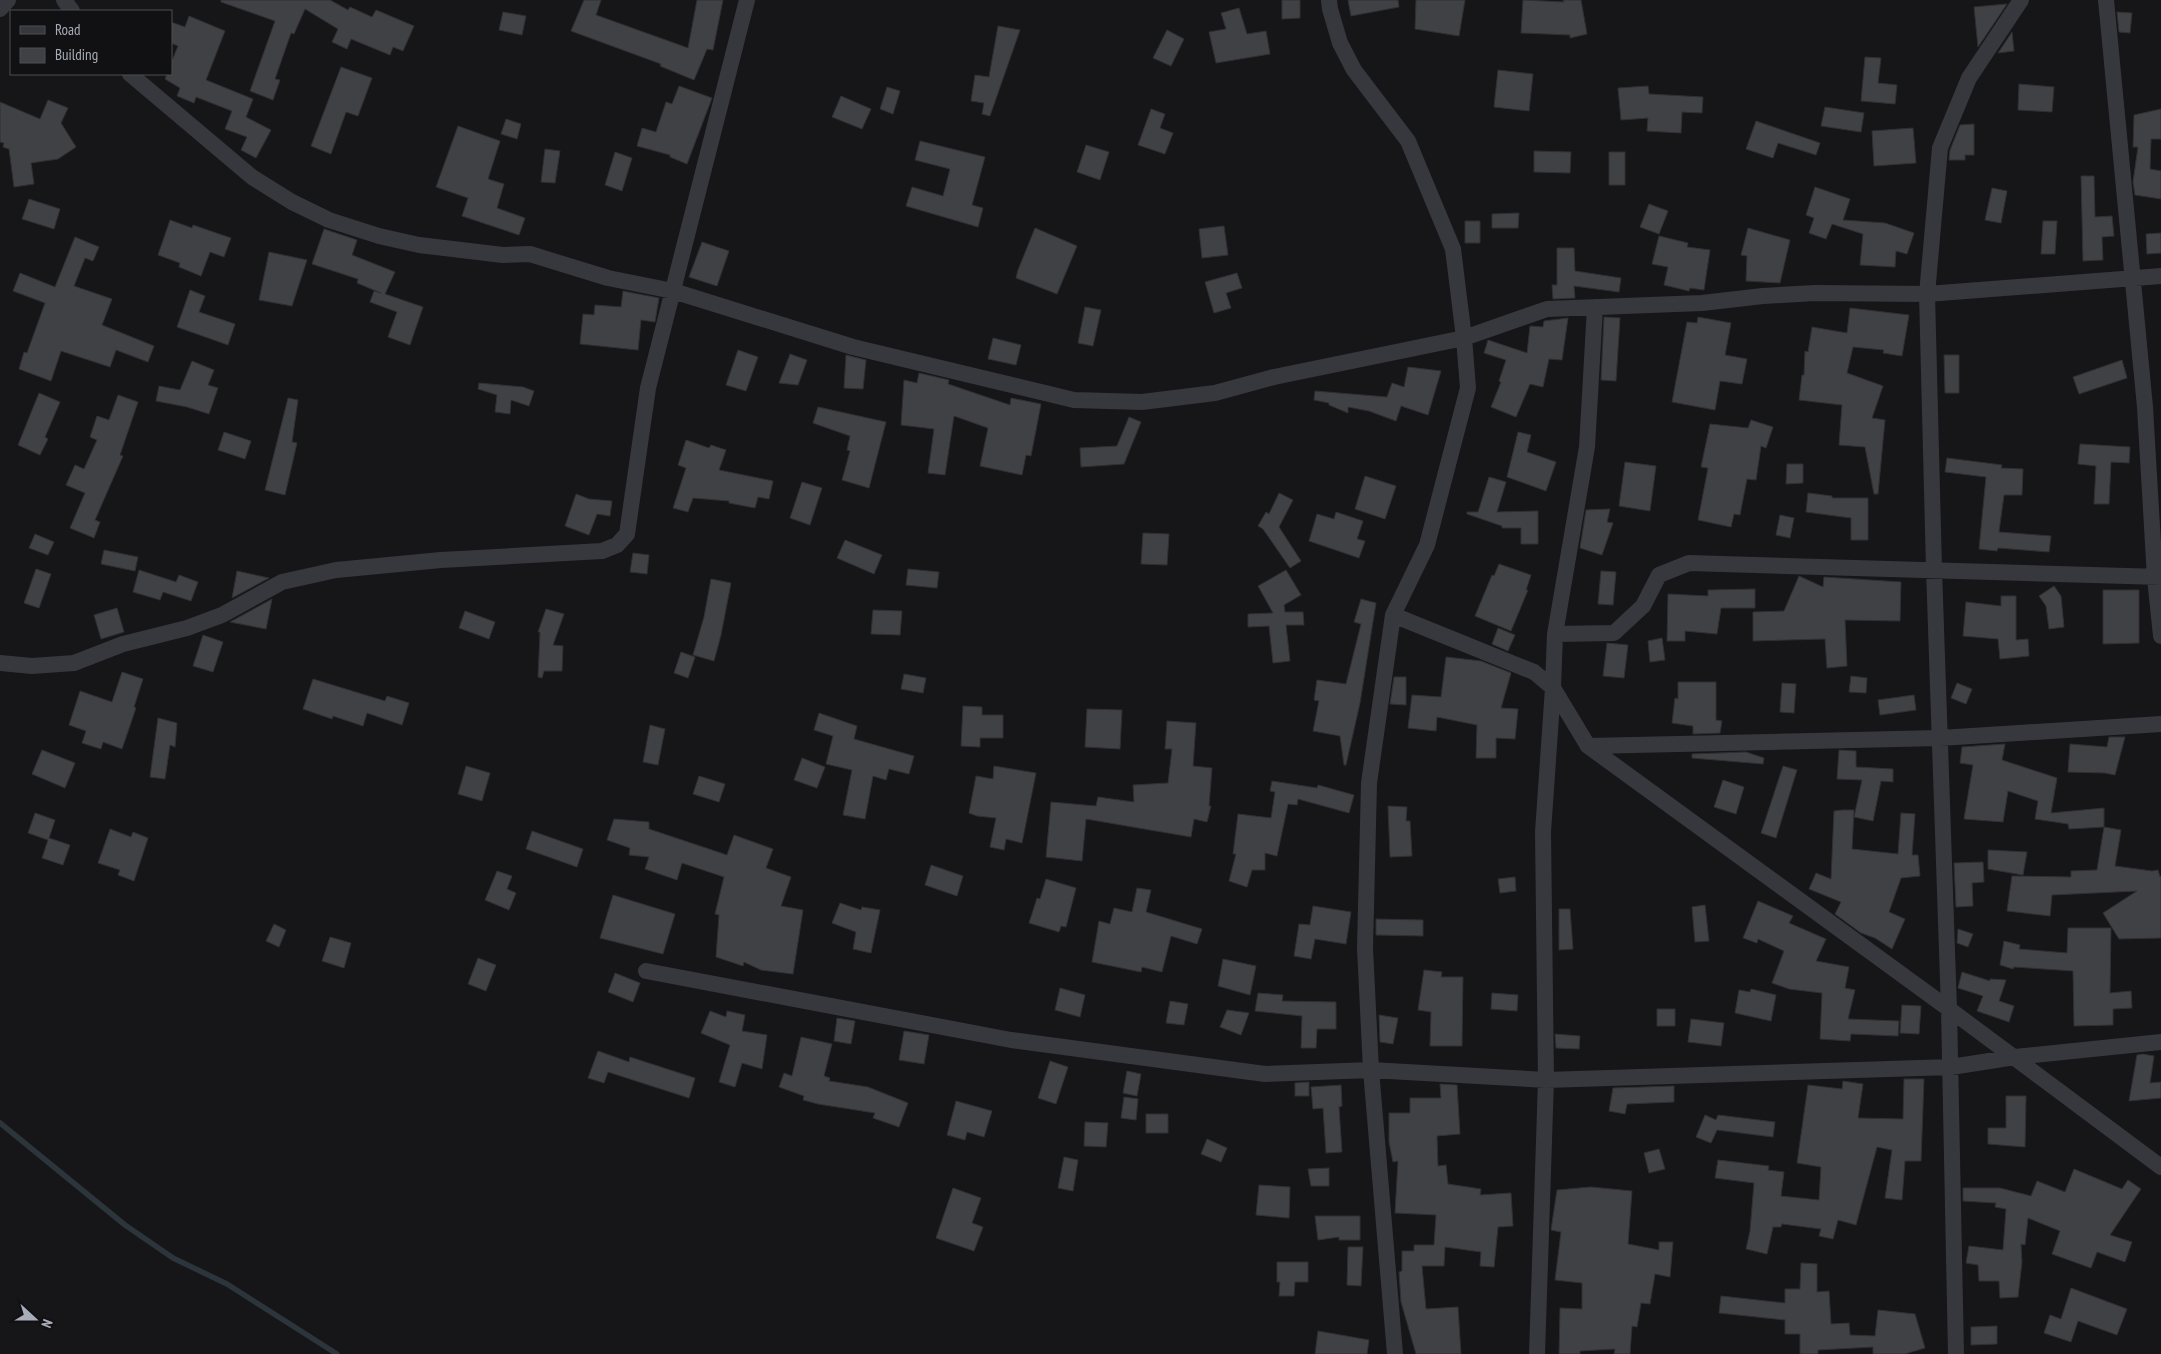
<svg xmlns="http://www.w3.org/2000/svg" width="2161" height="1354" viewBox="0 0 2161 1354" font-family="'PT Sans Narrow',sans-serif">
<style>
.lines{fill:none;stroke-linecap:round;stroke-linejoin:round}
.stream{stroke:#2c353c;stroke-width:5.5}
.building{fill:#404145;stroke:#303034}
.minor{stroke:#37383d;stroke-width:16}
</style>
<rect width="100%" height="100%" fill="#161618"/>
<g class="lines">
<!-- stream -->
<path class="stream" d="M0,1123L125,1225L173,1258L227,1284L337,1354"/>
</g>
<!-- building -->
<path class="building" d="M221,0H330L348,10L350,7L372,17L376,10L414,26L403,51L393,47L390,55L351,39L347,49L332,42L338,29L305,9L294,34L291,33L275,79L280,80L273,100L250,91L275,21L221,2Z
M584,0H601L596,15L688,48L697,0H723L713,50L707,49L694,80L660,66L661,64L571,31Z
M1282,0H1300V18L1282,19Z
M1348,0H1398L1399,7L1351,16Z
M1416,0H1465L1459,36L1415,29Z
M1523,0L1564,2L1563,0H1581L1587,34L1570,38V35L1521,33Z
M2007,4L1978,47L1974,7Z
M1239,8L1247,34L1266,31L1270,54L1216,63L1209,32L1226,29L1221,13Z
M503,12L526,16L522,35L499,30Z
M2117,12L2132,13L2130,33L2119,32Z
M189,16L225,31L206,80L253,99L246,117L271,130L256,158L241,150L247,137L225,129L232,111L196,97L194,103L177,96L180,88L165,79L167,74H171V63L178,46L171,43V22L185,27Z
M998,26L1020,30L990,116L982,114L984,103L971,101L975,75L989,77Z
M1167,30L1184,39L1171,66L1153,58Z
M2012,32L2014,51L1998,53Z
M1865,57L1881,58L1878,83L1897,85L1895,104L1861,101Z
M341,67L372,78L358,116L346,112L331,154L311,146Z
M1498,70L1533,74L1529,111L1494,107Z
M2019,84L2054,87L2052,112L2018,110Z
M679,86L712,98L687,164L670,157V155L637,146L642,128L656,132L666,102L672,104Z
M1648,86L1649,94L1703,97L1702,113L1682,112L1681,133L1647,131L1648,118L1621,120L1618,88Z
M887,87L900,91L893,114L880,109Z
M841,96L871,109L862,129L832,117Z
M48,100L68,108L61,123L76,147L58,159L31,163L34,184L14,187L9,149L3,147L4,143L0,142V102L40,119Z
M1825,107L1864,113L1861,132L1821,126Z
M1151,109L1165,114L1160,128L1173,133L1165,154L1138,145Z
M2161,109V139H2151L2150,169L2161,171V199L2135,195L2133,182L2138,147H2133L2134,115Z
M506,119L521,124L517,139L501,134Z
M1756,121L1820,143L1816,155L1778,143L1773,158L1746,149Z
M1974,124V155H1965V160H1949L1950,150L1960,125Z
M458,126L500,141L488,179L504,184L497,208L525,218L519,235L462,216L468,198L436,187Z
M1913,128L1916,163L1874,166L1872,131Z
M920,141L985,157L972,205L983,208L978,227L906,206L912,187L943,196L950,169L915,160Z
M1086,145L1109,152L1100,180L1077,172Z
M545,149L560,151L555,183L541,182Z
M1534,151L1571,152L1570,173L1534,172Z
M615,152L632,158L622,191L605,185Z
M1609,152H1625V185H1609Z
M2081,176H2094L2095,217L2112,216L2114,236L2102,237L2103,260L2083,261Z
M1815,187L1850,199L1843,220L1885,223L1914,233L1907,254L1896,251L1895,267L1860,265L1863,234L1832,224L1826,239L1809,233L1814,218L1806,215Z
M1992,188L2007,191L2001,223L1985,220Z
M29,199L60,209L54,229L22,219Z
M1649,204L1668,211L1659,234L1640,227Z
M1519,213L1518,228H1492V214Z
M170,220L192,228L193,225L231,238L224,257L210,252L201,276L179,267L180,263L158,255Z
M1465,221H1480V243H1465Z
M2043,221H2057L2055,254H2041Z
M1224,226L1228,255L1202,258L1199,229Z
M1035,228L1077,246L1057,294L1016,278L1018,270Z
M1748,228L1790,240L1780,283L1746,281L1747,256L1741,255Z
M324,229L357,240L352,255L395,272L385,294L423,307L410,345L388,337L397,312L370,302L374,291L381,293L357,283L358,279L312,264Z
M2161,233V253L2147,254L2146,234Z
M1659,236L1688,243L1687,247L1710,250L1704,290L1690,288L1689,291L1664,285L1668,267L1652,264Z
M75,237L99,247L93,261L85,258L74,286L112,299L102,325L154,346L148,362L116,350L110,367L61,351L51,381L19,369L24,352L27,353L45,303L13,291L20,273L55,287Z
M702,242L729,251L717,286L689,277Z
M1557,248H1574L1575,271L1621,278L1619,292L1574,286L1575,298L1553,299L1552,285H1557Z
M269,252L307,260L292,306L259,300Z
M1237,273L1242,288L1226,293L1231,308L1214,313L1205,282Z
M190,290L205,296L199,312L235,324L228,345L177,327Z
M623,291L659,298L655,322L641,320L638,350L580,344L583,314L594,315L595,305L621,307Z
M1085,307L1101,310L1093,346L1078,343Z
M1850,308L1909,315L1902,356L1883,353L1884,350L1853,347L1847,373L1883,386L1872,418L1885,420L1878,494H1874L1865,447L1839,445L1842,405L1799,400L1802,375H1804L1805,351L1808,352L1812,327L1847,333Z
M1604,317L1620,318L1616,381L1601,380Z
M1698,317L1731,323L1725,355L1747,359L1742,384L1720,381L1715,410L1672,402L1687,322L1697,323Z
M1568,318L1562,360L1549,359L1543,387L1530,384L1516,417L1491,407L1501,382L1499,381L1506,360L1484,353L1488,340L1527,353L1530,326L1543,327L1544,321Z
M993,338L1021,345L1016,365L988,359Z
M738,350L758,357L746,391L726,385Z
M790,354L807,360L798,385L779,383Z
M846,355L866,360L863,389L844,388Z
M1944,355H1959V393H1945Z
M2122,360L2127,378L2079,394L2073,377Z
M192,361L214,370L208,385L218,388L209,414L187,407L156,401L159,386L180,390Z
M1408,367L1441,371L1428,415L1401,406L1396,421L1369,411L1348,407V413L1329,405V403L1314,400L1315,391L1387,397L1392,383L1404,387Z
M919,373L949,380L948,384L1010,405L1011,398L1041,404L1031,456L1026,455L1022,475L980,466L988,428L954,416L945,475L928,473L934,429L901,425L904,380L917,383Z
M479,383L523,387L534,391L529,406L511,400L510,414L495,412L497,395L478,389Z
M39,393L60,402L45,437L48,439L40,455L18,445Z
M118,395L138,402L120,455L123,456L95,520L100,522L94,538L70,528L85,493L66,485L75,465L84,469L97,440L90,437L97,416L109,420Z
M288,398L298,400L292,442L297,443L285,495L265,490Z
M818,407L886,422L869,488L842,480L850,451L847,450L850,436L813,423Z
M1129,417L1141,422L1124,464L1081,467L1080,448L1117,446Z
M1751,420L1773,427L1766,448L1761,446L1756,480L1747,479L1740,515L1734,514L1731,527L1698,520L1708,468L1701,467L1710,424L1748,428Z
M224,432L251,441L245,459L218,450Z
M1518,432L1531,435L1527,452L1556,462L1546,491L1507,477Z
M686,440L709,448L711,445L726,450L719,470L773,481L769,499L758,497L755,508L729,503V501L693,498L688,512L673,508L686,468L678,465Z
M2080,444L2130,447L2129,463L2111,462L2109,504H2094L2096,466L2078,464Z
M1947,458L2002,465L2001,468L2023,469L2022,495H2004L1999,532L2051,536L2049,552L1998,548L1997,551L1979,549L1986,477L1945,472Z
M1625,462L1656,466L1650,511L1619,506Z
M1787,464H1803V483L1786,484Z
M1365,476L1396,486L1385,519L1355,509Z
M1489,477L1506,482L1497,512L1538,511V544H1521V528H1502V526L1467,514V512H1478Z
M802,482L822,488L810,525L790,518Z
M1279,493L1293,500L1279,527L1301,561L1290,568L1263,529L1258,526L1266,512L1269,514Z
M1808,493L1832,496V498H1868V540H1851V518L1806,512Z
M576,494L589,499L612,501L610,516L597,514L589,535L565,526Z
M1610,509L1607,522L1613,523L1602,555L1580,548L1586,510Z
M1336,512L1363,521L1357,539L1365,541L1359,558L1309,541L1317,514L1334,519Z
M1780,515L1794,518L1790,538L1776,535Z
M1143,533L1169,534L1167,565L1141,564Z
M35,534L54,542L48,555L29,548Z
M845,540L882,555L874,574L837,558Z
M104,550L138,557L135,571L101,564Z
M633,553L649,555L647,574L630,572Z
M1499,564L1531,575L1526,590H1528L1511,631L1475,616L1492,575L1494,576Z
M36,569L51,574L39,608L24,603Z
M908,569L939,572L937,588L906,585Z
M139,570L176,582L179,575L198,582L191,601L163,592L160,600L133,592Z
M1286,570L1301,595L1284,605L1285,612H1303L1304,625H1286L1290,661L1273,663L1269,626L1248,627V614L1273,613L1258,586Z
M237,571L269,578L232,598Z
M1601,571L1616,572L1613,605L1598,604Z
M1799,576L1823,587L1824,577L1901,582L1900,621L1845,620L1847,666L1827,668L1825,639L1753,641V612L1784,611Z
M711,579L731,583L721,635L714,661L693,655L704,617Z
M2054,586L2061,596L2064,627L2049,629L2046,606L2039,596Z
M1755,589V608H1721L1717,634L1685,631V641H1667L1668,594L1708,596V590Z
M2103,590H2139V643L2103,644Z
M2001,596H2016V640L2028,639L2029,656L2000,659L1998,639L1963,636L1966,602L2001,606Z
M272,599L266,629L230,622Z
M1361,599L1376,603L1360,703L1346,765H1344L1340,736L1313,731L1319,701L1314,700L1317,680L1346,684L1361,624L1354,622Z
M117,608L124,632L101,639L94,615Z
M546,609L564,614L553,645L563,646L562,671H544L542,678L538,677L540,632H538Z
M873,610L902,611L900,635L871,634Z
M465,611L495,622L489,639L459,628Z
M1498,628L1515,635L1508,651L1492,644Z
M203,635L223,642L213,672L193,666Z
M1662,638L1665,660L1650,662L1648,641Z
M1607,643L1628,645L1624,678L1603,676Z
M681,652L695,657L688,678L674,673Z
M1446,657L1481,661L1511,673L1501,708L1518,709L1515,739L1496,738V758H1476L1477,725L1437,717L1436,731L1408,728L1412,695L1441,697Z
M122,672L143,679L134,707L136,708L122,749L103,742L101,749L82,743L86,731L69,725L80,691L112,702Z
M904,674L926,678L923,693L901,689Z
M1851,676L1867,678L1866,693L1849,692Z
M1394,677H1406V705L1390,704Z
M313,679L385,701L387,696L409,703L402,725L367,713L363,726L333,716L332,719L303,709Z
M1678,682H1716V720L1722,721L1720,733L1693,734V726L1672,723L1675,698L1678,699Z
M1782,683L1796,684L1794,713L1780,712Z
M1957,683L1972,689L1966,704L1951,698Z
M1914,695L1916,710L1880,715L1878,700Z
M963,706L982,707V715H1003V738H980V747L961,746Z
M1087,709L1122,710L1120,749L1085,747Z
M819,713L857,726L854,739L914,756L909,774L889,769L886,780L873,776L865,819L843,815L852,770L826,764L833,736L814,730Z
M158,718L177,723L175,747L170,745L165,779L150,777Z
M1167,721L1196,723L1193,766L1212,768L1209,806H1211L1207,822L1194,819L1191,837L1086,819L1082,861L1046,857L1051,802L1096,806L1098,797L1134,802L1133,785L1168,783L1172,749H1165Z
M650,725L665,729L658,765L643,762Z
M2109,737H2125L2115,775L2105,773L2068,772L2070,744L2107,747Z
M2005,744L2002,760L2057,778L2051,813L2104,808V827L2069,829L2068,824L2035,819L2038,801L2008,791L2003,822L1964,819L1973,765L1960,763L1962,747Z
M42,750L75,763L65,788L32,774Z
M1839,750L1856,751V767L1893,769V782L1881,781L1873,821L1854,817L1862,780L1837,779Z
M1746,752L1764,758L1763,764L1692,758V754Z
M802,758L825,767L817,788L794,780Z
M466,766L490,773L482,801L458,794Z
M994,766L1036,773L1022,843L1006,839L1004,850L990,847L996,818L977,816L969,813L976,776L993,779Z
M1783,766L1797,770L1776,838L1761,833Z
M699,776L725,784L719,802L693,794Z
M1723,780L1744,787L1736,814L1714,807Z
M1272,781L1317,788L1318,785L1354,795L1349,813L1298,799L1297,805L1288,804L1277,856L1265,853V870H1252L1247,887L1229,881L1236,854H1233L1238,814L1271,818L1275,792L1270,791Z
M1388,806L1407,807L1406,821H1410L1412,856L1390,857Z
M1842,810H1854L1852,849L1898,854L1901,813L1915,814L1912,855H1918L1920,876L1901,878L1889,912L1905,919L1892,949L1875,938L1861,933L1835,914L1841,902L1809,889L1816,873L1831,879L1834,811Z
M35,813L55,820L49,838L70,845L63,865L42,858L48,840L28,833Z
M614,819L649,822V829L727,855L734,835L773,849L766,868L791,877L781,906L803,910L793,974L761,970L744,962L743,966L716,957L719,915L715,914L724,877L682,863L677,880L645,869L649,857L629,855L630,848L607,840Z
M2104,827L2121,830L2115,866L2152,871L2158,870L2160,877L2161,876V938L2119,939L2103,913L2137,891L2052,895L2050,916L2007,911L2012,876L2071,877V871L2097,870Z
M110,829L131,837L133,832L148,838L134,881L118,875L120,870L98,863Z
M532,831L583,849L577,867L526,849Z
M1988,850L2027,852L2023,875L1988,869Z
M1983,862L1984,882L1972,883L1973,906L1956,907L1954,863Z
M931,865L963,876L957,896L925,885Z
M497,871L512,876L507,889L516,893L509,910L485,900Z
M1515,877L1516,891L1500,893L1498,879Z
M1046,879L1076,888L1066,927L1061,926L1059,932L1029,923L1037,898L1040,899Z
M1137,888L1151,890L1146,912L1202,929L1197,944L1171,936L1162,972L1142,967L1141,972L1092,962L1099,921L1110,924L1114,908L1132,912Z
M613,895L675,914L663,954L600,938Z
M1758,901L1793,916L1789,923L1826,939L1816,961L1849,967L1845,988L1855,990L1848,1019L1899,1021L1898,1036L1851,1034L1850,1041L1820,1039L1822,993L1789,989L1772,983L1784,951L1758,939L1757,943L1743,938Z
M840,903L861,910L862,907L880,910L871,953L853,949L856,932L832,923Z
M1705,905L1709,941L1695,942L1692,907Z
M1313,906L1351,912L1346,944L1315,939L1311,959L1294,956L1299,924L1310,925Z
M1559,909H1570L1573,949L1559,950Z
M1376,919L1423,920V936L1376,935Z
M274,924L286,930L279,947L266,941Z
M2068,928H2111L2110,993L2131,991L2132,1008L2113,1009V1025L2074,1026L2073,971L2014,967L2013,969L2000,965L2004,941L2020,945L2019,949L2067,953Z
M1958,929L1973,934L1968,947L1957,943Z
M330,937L351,943L344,968L322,961Z
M478,958L496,965L486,991L468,984Z
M1223,959L1256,966L1250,995L1218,986Z
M1424,970L1442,972L1441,977H1463L1462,1046H1430L1431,1012L1418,1010Z
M1962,972L1990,981V979L2006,980L1999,1001L2014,1006L2009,1022L1977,1011L1983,996L1958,988Z
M615,973L640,983L633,1002L608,992Z
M1060,988L1085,995L1080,1017L1055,1010Z
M1751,989L1776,995L1771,1021L1735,1013L1739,990L1750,992Z
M1258,993L1283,995L1282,1001L1336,1002V1029H1317L1316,1048H1301L1302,1016L1255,1011Z
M1492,993L1518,995L1517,1011L1491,1009Z
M1170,1001L1188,1004L1184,1025L1166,1023Z
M1902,1005L1921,1006L1919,1034L1900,1033Z
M1657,1009H1675V1026H1657Z
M1227,1010L1249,1013L1241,1035L1220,1027Z
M710,1011L726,1017L727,1011L745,1015L742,1031L767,1035L762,1069L742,1063L735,1087L719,1082L730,1045L701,1033Z
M1379,1015L1398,1018L1393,1044L1380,1042Z
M837,1018L855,1021L851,1044L834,1041Z
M1691,1019L1724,1023L1721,1046L1688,1042Z
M904,1031L929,1035L924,1064L899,1060Z
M1555,1034L1580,1036L1579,1049L1556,1048Z
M801,1037L832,1044L824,1076L830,1078L829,1081L868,1087L908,1103L899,1127L873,1118L875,1113L818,1104L803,1100L804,1096L779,1087L784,1073L792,1076Z
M598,1051L629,1062L630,1057L695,1078L689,1098L608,1072L604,1083L588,1078Z
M2143,1054L2154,1056L2150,1083L2161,1082V1098L2129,1101L2137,1055Z
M1050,1061L1068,1067L1056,1104L1038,1098Z
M1127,1071L1141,1074L1137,1096L1123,1093Z
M1904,1079H1924L1921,1161H1905L1902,1200L1885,1198L1892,1150L1877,1147L1856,1225L1838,1220L1833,1239L1819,1236L1821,1229L1782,1224L1781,1227H1773L1767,1254L1746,1249L1750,1231L1754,1183L1715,1178L1718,1160L1769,1166L1768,1170L1784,1172L1781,1196L1819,1200L1821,1167L1797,1163L1808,1085L1842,1089L1843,1081L1863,1084L1858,1118L1903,1119Z
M1309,1082V1096H1295V1083Z
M1440,1084L1457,1085L1460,1134L1437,1136L1438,1166L1446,1165L1448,1184L1481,1189L1480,1195L1511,1193L1513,1226L1498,1227L1494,1267L1480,1266L1481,1252L1445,1247L1444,1266H1422L1426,1309L1458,1307L1461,1354H1416L1401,1302L1399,1272L1402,1271V1251H1414V1245H1434L1436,1215L1395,1213L1398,1161L1393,1162L1389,1142V1113H1410V1098H1441Z
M1341,1085L1342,1106L1339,1107L1342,1152L1326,1153L1323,1108L1313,1109L1311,1087Z
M1674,1086V1102L1627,1104L1625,1114L1609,1111L1613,1088Z
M2006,1096H2026L2025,1147L1988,1144V1128H2006Z
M1124,1097L1138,1099L1136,1120L1121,1118Z
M956,1101L992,1111L984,1137L967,1132L965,1140L947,1135Z
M1146,1114H1168V1133H1146Z
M1705,1115L1716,1120L1718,1115L1775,1122L1773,1137L1717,1130L1711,1143L1696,1137Z
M1085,1122L1108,1123L1106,1147L1084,1146Z
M1207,1139L1227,1148L1221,1162L1201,1154Z
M1659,1149L1665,1169L1649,1173L1644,1153Z
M1064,1157L1078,1160L1073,1191L1058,1188Z
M1329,1168V1186H1311L1308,1169Z
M2074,1169L2122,1189L2128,1180L2141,1189L2110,1235L2132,1242L2125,1262L2097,1252L2091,1268L2052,1254L2060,1231L2028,1218L2025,1245L2021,1244L2022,1262L2018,1297L2000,1298L1999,1281H1979L1978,1265L1966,1263L1969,1246L2003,1250L2006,1209L1995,1207L1996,1203L1963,1201V1188H2000L2031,1196L2037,1181L2065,1192Z
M1259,1185L1290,1187L1289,1218L1256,1215Z
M1591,1187L1632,1191L1628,1244L1659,1250V1242H1673L1670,1277L1655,1274L1650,1304L1641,1303L1637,1327L1632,1326L1630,1354H1614L1615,1349L1580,1351V1354H1559L1560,1308L1582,1309V1283L1555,1280L1561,1232L1551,1230L1557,1190Z
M953,1188L981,1198L972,1223L983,1227L974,1251L936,1238Z
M1315,1216H1360V1240H1339V1237L1318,1240Z
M1348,1247H1363L1361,1286L1347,1285Z
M1277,1262H1308V1282H1295L1294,1296H1279L1280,1282H1277Z
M1801,1263L1817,1264V1292L1829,1291L1831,1324L1849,1323L1850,1335L1875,1336L1878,1310L1915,1314L1925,1348L1905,1354H1873V1347L1818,1350V1354H1800V1334H1785V1320L1719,1313L1721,1296L1785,1303V1289H1800Z
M2071,1288L2127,1309L2117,1335L2078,1321L2071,1342L2044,1333L2050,1315L2061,1319Z
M1997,1326V1344L1971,1345V1327Z
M1318,1331L1369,1340L1367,1354H1315Z"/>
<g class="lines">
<!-- minor -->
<path class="minor" d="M64,0L72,11
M1329,0L1330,9L1340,43L1354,70L1408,141L1453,249L1464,338L1468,388L1427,545L1393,615L1369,783L1365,948L1371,1070L1395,1354
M2106,0L2145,407L2155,578L2161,636
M0,9L8,0
M130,74L252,177L292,202L329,220L379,236L419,245L503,255L530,254L608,278L673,291L853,347L1074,400L1142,402L1215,393L1274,377L1464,338L1547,309L1702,303L1763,296L1815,293L1927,294L2161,276
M1393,615L1534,672L1553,688L1588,746L1949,1009L2161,1167
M1555,634L1614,633L1643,606L1659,575L1689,563L2161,577
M0,663L32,666L74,663L123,644L187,628L222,615L282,582L336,570L441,560L602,551L617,545L627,534L648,388L747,0
M1588,746L1940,738L2161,724
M646,971L1011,1040L1265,1074L1371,1070L1546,1080L1951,1067L2015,1057L2161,1042
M1537,1354L1546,1080L1543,832L1553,688L1555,634L1587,447L1595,307
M1956,1354L1949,1009L1934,569L1927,294L1940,148L1969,78L2021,0"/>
</g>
<!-- legend -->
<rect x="10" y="10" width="162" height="65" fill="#111113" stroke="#4d4f55"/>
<rect x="20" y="26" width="25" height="8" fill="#37383d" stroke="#4d4f55"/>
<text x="55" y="35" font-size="15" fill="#a8adb8">Road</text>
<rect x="20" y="48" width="25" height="15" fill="#404145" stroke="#4d4f55"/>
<text x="55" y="60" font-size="15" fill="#a8adb8">Building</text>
<!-- north arrow -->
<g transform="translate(35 1319) rotate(111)" stroke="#111113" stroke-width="4" paint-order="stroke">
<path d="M0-4L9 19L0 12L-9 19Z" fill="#a8adb8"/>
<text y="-8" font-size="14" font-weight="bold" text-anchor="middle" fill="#a8adb8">N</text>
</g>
</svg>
